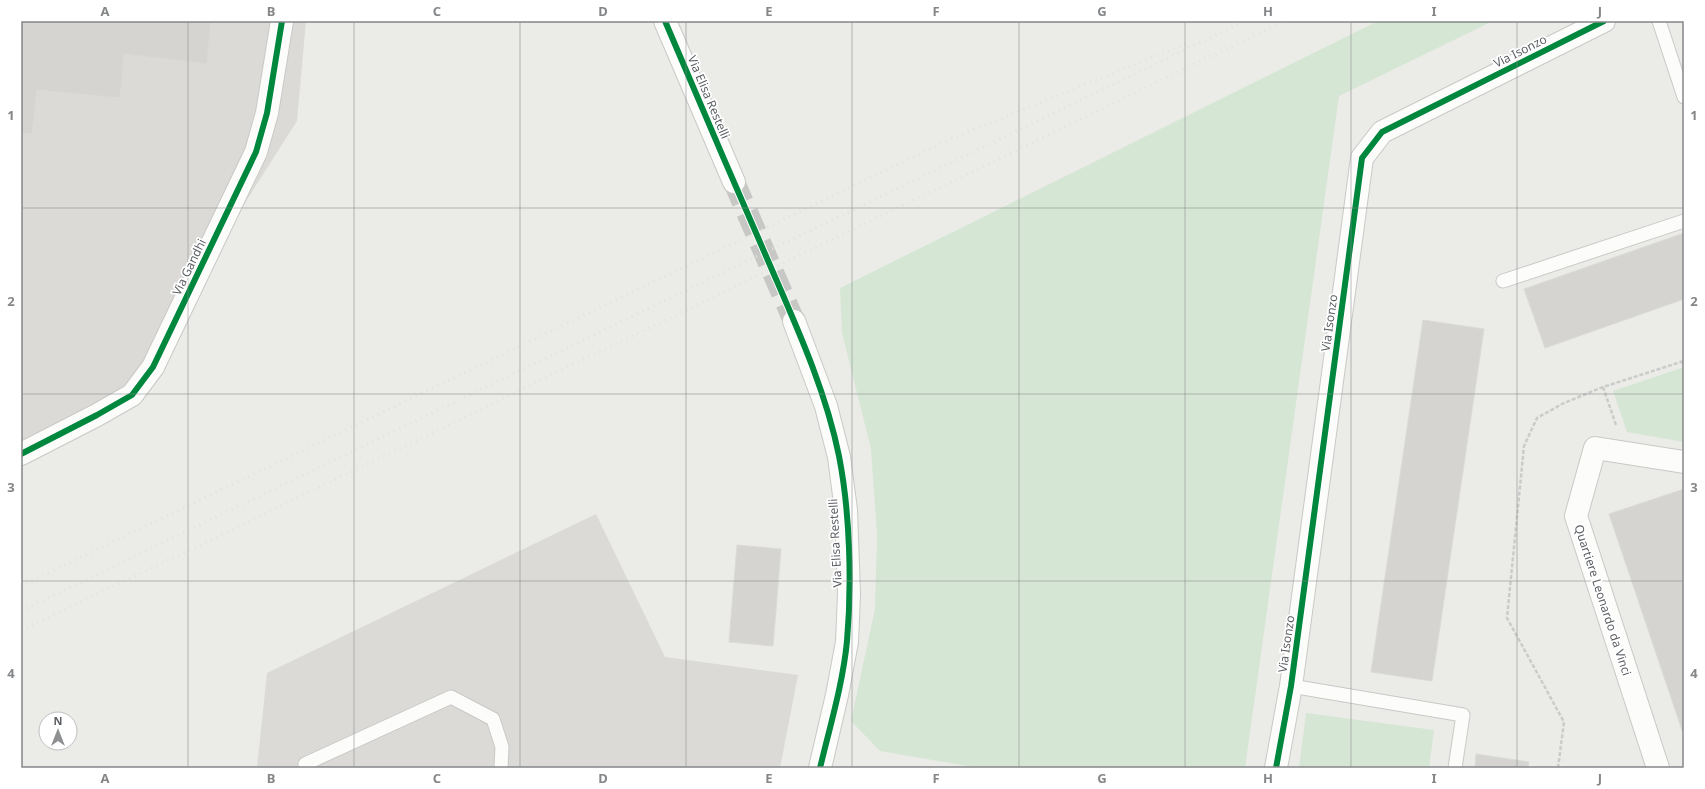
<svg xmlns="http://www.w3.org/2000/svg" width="1705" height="789" viewBox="0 0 1705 789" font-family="'Noto Sans',sans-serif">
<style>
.industrial{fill:#dbdad7}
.green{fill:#d6e6d5}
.building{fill:#d5d4d1;stroke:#dadad6}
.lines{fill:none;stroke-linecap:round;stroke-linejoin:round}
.minor-tunnel{stroke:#c7c8c6;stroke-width:22;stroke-dasharray:22 11;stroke-linecap:butt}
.service-casing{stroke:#c8c9c8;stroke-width:15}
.minor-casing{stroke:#c8c9c8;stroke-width:24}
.path{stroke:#c9ccca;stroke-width:2.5;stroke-dasharray:4 2;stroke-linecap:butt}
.service{stroke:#fcfcfb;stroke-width:13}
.minor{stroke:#fcfcfb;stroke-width:22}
.rail{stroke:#e2e2e2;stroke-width:3;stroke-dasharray:1 5;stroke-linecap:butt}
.cycleway-casing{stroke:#fff;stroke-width:8}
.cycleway{stroke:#00873e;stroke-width:6}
.grid{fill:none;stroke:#848688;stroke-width:1;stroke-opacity:0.55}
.labels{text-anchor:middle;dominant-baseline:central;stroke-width:3.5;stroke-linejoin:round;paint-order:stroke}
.street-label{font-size:12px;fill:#5c5f63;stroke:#fff}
.neatline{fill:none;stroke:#848688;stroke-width:1.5}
.grid-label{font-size:13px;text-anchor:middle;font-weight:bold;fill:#848688}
</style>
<rect width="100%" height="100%" fill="#ebebe7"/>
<!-- industrial -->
<path class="industrial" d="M21,21H306L297,121L124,393L21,447Z
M596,514L665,657L798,675L780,768H257L267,673Z"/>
<!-- green -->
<path class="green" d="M1378,21H1493L1339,96L1245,768H979L880,751L851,721L875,609L877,535L871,449L842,333L840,288Z
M1684,367V442L1627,432L1613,391Z
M1306,713L1434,730L1429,768H1299Z"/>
<!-- building -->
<path class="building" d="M21,21H211L207,64L124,54L120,98L37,90L32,134L21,133Z
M1684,233V299L1545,348L1524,289Z
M1423,320L1484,329L1432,681L1371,672Z
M1684,489V736L1609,514Z
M737,545L781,549L773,646L729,642Z
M1476,754L1529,762L1528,768H1475Z"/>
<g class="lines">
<!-- minor-tunnel -->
<path class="minor-tunnel" d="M734,182L794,321"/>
<defs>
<path id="service" d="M1659,21L1684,97
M1503,281L1684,221
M1291,686L1463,715L1455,768
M307,768L305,764L451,697L493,719L502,747L501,768"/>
<path id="minor" d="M665,21L734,182
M794,321L826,406L839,457L846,510L849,594L847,642L837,695L820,768
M21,454L97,415L132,395L153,367L256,152L267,113L282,21
M1276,768L1291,686L1362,158L1382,132L1604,21
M1658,768L1576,516L1595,448L1684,462"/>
</defs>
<!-- service casing -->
<use href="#service" class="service-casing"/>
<!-- minor casing -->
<use href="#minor" class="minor-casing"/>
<!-- path -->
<path class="path" d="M1603,387L1616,425
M1558,768L1564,722L1507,618L1524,446L1537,418L1564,403L1603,387L1684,361"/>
<!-- service -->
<use href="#service" class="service"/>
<!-- minor -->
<use href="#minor" class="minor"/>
<!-- rail -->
<path class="rail" d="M21,586L953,138L1188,43
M21,611L1245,21
M21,630L173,558L1284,21"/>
<defs>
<path id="cycleway" d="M665,21C698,99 732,178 766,256C794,321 825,387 839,456C850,512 852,584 847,641C843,683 830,726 820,768
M21,454L97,415L132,395L153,367L256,152L267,113L282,21
M1276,768L1291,686L1362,158L1382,132L1604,21"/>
</defs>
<!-- cycleway casing -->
<use href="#cycleway" class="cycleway-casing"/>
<!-- cycleway -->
<use href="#cycleway" class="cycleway"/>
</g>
<!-- grid -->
<path class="grid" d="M188,21V768M354,21V768M520,21V768M686,21V768M852,21V768M1019,21V768M1185,21V768M1351,21V768M1517,21V768M21,208H1684M21,394H1684M21,581H1684"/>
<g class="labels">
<!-- street labels -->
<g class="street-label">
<text transform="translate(1520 51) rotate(-27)">Via Isonzo</text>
<text transform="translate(709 97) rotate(67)">Via Elisa Restelli</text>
<text transform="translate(189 267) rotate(-64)">Via Gandhi</text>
<text transform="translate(1329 323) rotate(-82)">Via Isonzo</text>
<text transform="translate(835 543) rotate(-93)">Via Elisa Restelli</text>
<text transform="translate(1603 600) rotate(72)">Quartiere Leonardo da Vinci</text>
<text transform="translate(1286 644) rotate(-82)">Via Isonzo</text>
</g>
</g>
<!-- border -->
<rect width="1705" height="789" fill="none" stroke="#ffffff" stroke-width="44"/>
<!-- north arrow -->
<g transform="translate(58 731)"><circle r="19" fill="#ffffff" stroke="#bebfc1"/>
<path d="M0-3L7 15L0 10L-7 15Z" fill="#8e9091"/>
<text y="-6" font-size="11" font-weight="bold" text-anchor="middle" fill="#5c5f63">N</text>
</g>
<rect x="22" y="22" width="1661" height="745" class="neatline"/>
<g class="grid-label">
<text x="105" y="16">A</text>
<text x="271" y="16">B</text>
<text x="437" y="16">C</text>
<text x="603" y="16">D</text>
<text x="769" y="16">E</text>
<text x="936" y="16">F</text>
<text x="1102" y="16">G</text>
<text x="1268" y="16">H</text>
<text x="1434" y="16">I</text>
<text x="1600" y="16">J</text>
<text x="11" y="120">1</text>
<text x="1694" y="120">1</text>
<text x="11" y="306">2</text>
<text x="1694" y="306">2</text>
<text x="11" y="492">3</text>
<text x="1694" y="492">3</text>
<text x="11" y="678">4</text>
<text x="1694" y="678">4</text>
<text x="105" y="783">A</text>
<text x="271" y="783">B</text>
<text x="437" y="783">C</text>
<text x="603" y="783">D</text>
<text x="769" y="783">E</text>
<text x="936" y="783">F</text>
<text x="1102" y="783">G</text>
<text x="1268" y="783">H</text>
<text x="1434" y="783">I</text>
<text x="1600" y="783">J</text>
</g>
</svg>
